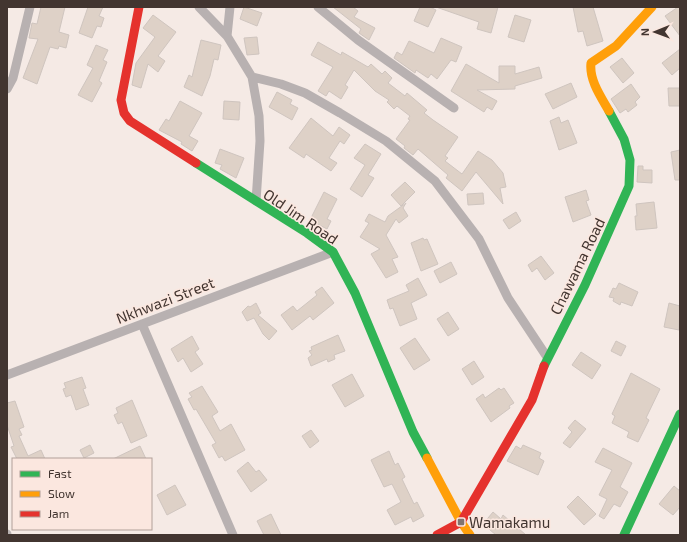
<svg xmlns="http://www.w3.org/2000/svg" width="687" height="542" viewBox="0 0 687 542" font-family="'Exo 2',sans-serif">
<style>
.building{fill:#ded1c7;stroke:#cfc5bf}
.lines{fill:none;stroke-linecap:round;stroke-linejoin:round}
.street{stroke:#b8b1b1;stroke-width:9}
.fast{stroke:#30b455;stroke-width:9}
.slow{stroke:#ff9f0a;stroke-width:9}
.jam{stroke:#e5322d;stroke-width:9}
.poi-dot{fill:#81746f;stroke:#fbe7df;stroke-width:1.5}
.labels{text-anchor:middle;dominant-baseline:central;stroke-width:3;stroke-linejoin:round;paint-order:stroke}
.street-label{font-size:15px;fill:#423530;stroke:#fbe7df}
.poi-label{font-size:15px;fill:#423530;stroke:#fbe7df;text-anchor:start}
</style>
<rect width="100%" height="100%" fill="#f5eae5"/>
<!-- building -->
<path class="building" d="M41,7H65L59,32L69,35L66,48L59,46L58,49L50,47L37,84L23,78L38,39L29,38L32,23L37,24Z
M88,7H103L99,16L104,18L101,27L97,26L92,38L79,33Z
M244,7L262,13L257,26L240,19Z
M333,7H353L358,11L354,17L375,28L369,40L359,33L361,29Z
M420,7H430L436,10L428,27L414,21Z
M436,7H498L491,33L477,29L479,22Z
M573,7H593L603,41L587,46L583,31L578,32Z
M678,7H680V36L665,16Z
M153,15L176,32L158,56L165,61L158,72L148,64L141,88L132,85L136,63L155,37L143,28Z
M515,15L531,20L524,42L508,37Z
M257,37L259,54L247,55L244,38Z
M441,38L462,47L456,62L451,60L437,79L431,74L428,78L416,70L415,73L394,58L397,52L402,55L409,41L434,53Z
M201,40L221,45L218,60L214,59L210,76L202,96L184,87L189,75L192,77Z
M318,42L341,55L342,52L368,67L371,64L382,74L385,71L392,78L388,83L405,96L407,93L427,110L424,113L433,120L458,137L445,156L448,158L445,161L462,174L478,151L492,160L503,173L506,187L500,188L503,204L476,172L462,191L446,178L448,175L418,149L413,155L404,148L405,146L396,139L410,120L408,119L410,116L397,106L394,109L387,102L389,100L375,91L354,70L345,85L348,87L341,99L329,91L326,96L318,91L333,67L311,55Z
M96,45L108,50L103,60L107,62L99,81L102,83L92,102L78,95L93,68L87,65Z
M680,49V68L672,75L662,63Z
M622,58L634,73L623,83L610,67Z
M466,64L499,83V66H515V74L539,67L542,78L515,86V89L477,90L497,101L492,110L487,107L484,112L451,91Z
M571,83L577,97L553,109L545,94Z
M631,84L640,97L635,102L637,105L628,112L626,109L620,113L611,99Z
M668,88H680V106H669Z
M277,92L292,100L290,104L298,108L292,120L269,107Z
M180,101L202,113L189,136L198,141L192,151L181,144L182,142L159,130L166,119L169,121Z
M224,101L240,102L239,120L223,119Z
M559,117L561,123L568,120L577,143L559,150L550,121Z
M311,118L333,136L339,127L350,135L344,144L340,141L329,158L337,163L331,171L306,154L304,158L289,148Z
M365,144L381,154L368,175L374,178L362,197L350,189L365,165L354,158Z
M220,149L244,158L236,178L220,169L222,165L215,163Z
M680,150V180H675L671,152Z
M638,166H643V170H652V183L637,182Z
M405,182L415,192L401,206L391,195Z
M586,190L589,200L586,201L591,215L573,222L565,197Z
M324,192L337,199L327,219L331,221L327,229L310,220Z
M483,193L484,204L468,205L467,194Z
M654,202L657,228L636,230L635,216H637L636,204Z
M406,203L403,208L408,216L399,223L396,219L386,235L398,257L392,259L398,272L386,278L371,254L380,249L360,237L369,223L365,221L369,214L385,222L388,216Z
M516,212L521,221L509,229L503,220Z
M423,238L424,240L427,239L438,264L421,271L411,243Z
M541,256L554,273L545,280L537,268L532,272L528,265Z
M451,262L457,274L440,283L434,271Z
M418,278L427,295L411,303L417,319L400,326L393,308L390,309L387,300L409,291L406,285Z
M619,283L638,292L632,306L621,302L620,305L613,301L614,298L609,297L613,288L616,289Z
M322,287L334,303L313,320L310,316L292,330L281,315L293,306L297,311L317,295L315,292Z
M256,303L261,313L258,315L277,331L269,340L263,334L254,318L247,321L242,312L248,306L250,307Z
M669,303L680,306L679,330L664,327Z
M448,312L459,329L448,336L437,319Z
M338,335L345,351L334,355L335,359L328,362L327,359L311,366L308,358L312,355L309,351L312,350L311,347Z
M192,336L199,349L195,352L203,364L191,372L183,358L178,362L171,349Z
M415,338L430,360L414,370L400,348Z
M616,341L626,346L621,356L611,351Z
M581,352L601,365L592,379L572,365Z
M474,361L484,377L472,385L462,369Z
M631,373L660,389L646,418L649,420L638,442L627,437L629,432L612,423L615,416L612,414Z
M352,374L364,396L345,407L332,385Z
M82,377L86,388L83,389L89,405L76,410L71,395L66,397L63,389L66,388L64,383Z
M202,386L218,412L212,416L220,431L231,424L245,450L225,461L222,456L219,458L212,445L216,443L196,409L194,410L188,399L192,397L189,393Z
M499,388L501,390L504,388L514,403L509,406L510,408L491,422L476,399L483,394L485,398Z
M132,400L147,436L131,443L122,422L118,424L114,415L118,413L116,408Z
M15,401L24,427L19,429L22,435L19,436L28,456L41,450L45,459H17L11,447L14,446L7,425V403Z
M575,420L586,429L570,448L563,443L572,432L568,428Z
M311,430L319,441L310,448L302,436Z
M90,445L94,453L84,458L80,450Z
M523,445L541,453L539,458L544,461L538,475L507,461L516,446L521,449Z
M140,446L146,459H113Z
M603,448L632,463L620,487L628,492L620,507L614,504L604,519L599,516L607,499L599,495L612,470L595,462Z
M389,451L395,465L398,463L405,477L402,479L414,504L417,502L424,516L413,522L411,517L395,525L387,510L401,502L392,484L384,487L371,460Z
M248,462L256,472L259,470L267,480L251,492L237,471Z
M175,485L186,505L167,515L157,495Z
M674,486L680,491V507L673,515L659,504Z
M578,496L596,514L584,525L567,507Z
M493,512L501,519L503,515L526,535H496L483,524Z
M271,514L281,535H264L257,521Z"/>
<g class="lines">
<!-- street -->
<path class="street" d="M199,7L227,36L252,77L259,116L260,141L256,201
M318,7L358,40L454,108
M227,36L230,7
M252,77L281,84L305,93L340,113L386,141L435,181L479,239L508,298L547,357
M7,89L13,78L30,7
M142,324L233,535
M7,375L333,252
M7,534V535"/>
<!-- fast -->
<path class="fast" d="M196,163L307,233L333,252L355,293L413,432L427,458
M544,366L585,285L629,186L630,160L624,139L609,111
M624,535L680,414"/>
<!-- slow -->
<path class="slow" d="M609,111C601,97 589,80 591,63L616,46L652,7
M427,458L461,522L470,535"/>
<!-- jam -->
<path class="jam" d="M139,7L121,100L124,113L130,121L196,163
M437,535L461,522L532,400L544,366"/>
</g>
<!-- markers -->
<rect class="poi-dot" x="457" y="518" width="8" height="8" rx="2"/>
<g class="labels">
<!-- street labels -->
<g class="street-label">
<text transform="translate(301 216) rotate(34)">Old Jim Road</text>
<text transform="translate(577 266) rotate(-64)">Chawama Road</text>
<text transform="translate(165 300) rotate(-21)">Nkhwazi Street</text>
</g>
<!-- poi labels -->
<g class="poi-label">
<text x="469" y="522">Wamakamu</text>
</g>
</g>
<!-- border -->
<rect width="687" height="542" fill="none" stroke="#423530" stroke-width="16"/>
<!-- legend -->
<rect x="12" y="458" width="140" height="72" fill="#fbe7df" stroke="#b1a099"/>
<rect x="20" y="471" width="20" height="6" fill="#30b455" stroke="#b1a099"/>
<text x="48" y="478" font-size="12" fill="#423530">Fast</text>
<rect x="20" y="491" width="20" height="6" fill="#ff9f0a" stroke="#b1a099"/>
<text x="48" y="498" font-size="12" fill="#423530">Slow</text>
<rect x="20" y="511" width="20" height="6" fill="#e5322d" stroke="#b1a099"/>
<text x="48" y="518" font-size="12" fill="#423530">Jam</text>
<!-- north arrow -->
<g transform="translate(655 32) rotate(269)" stroke="#fbe7df" stroke-width="3" paint-order="stroke">
<path d="M0-3L7 15L0 10L-7 15Z" fill="#423530"/>
<text y="-6" font-size="11" font-weight="bold" text-anchor="middle" fill="#423530">N</text>
</g>
</svg>
